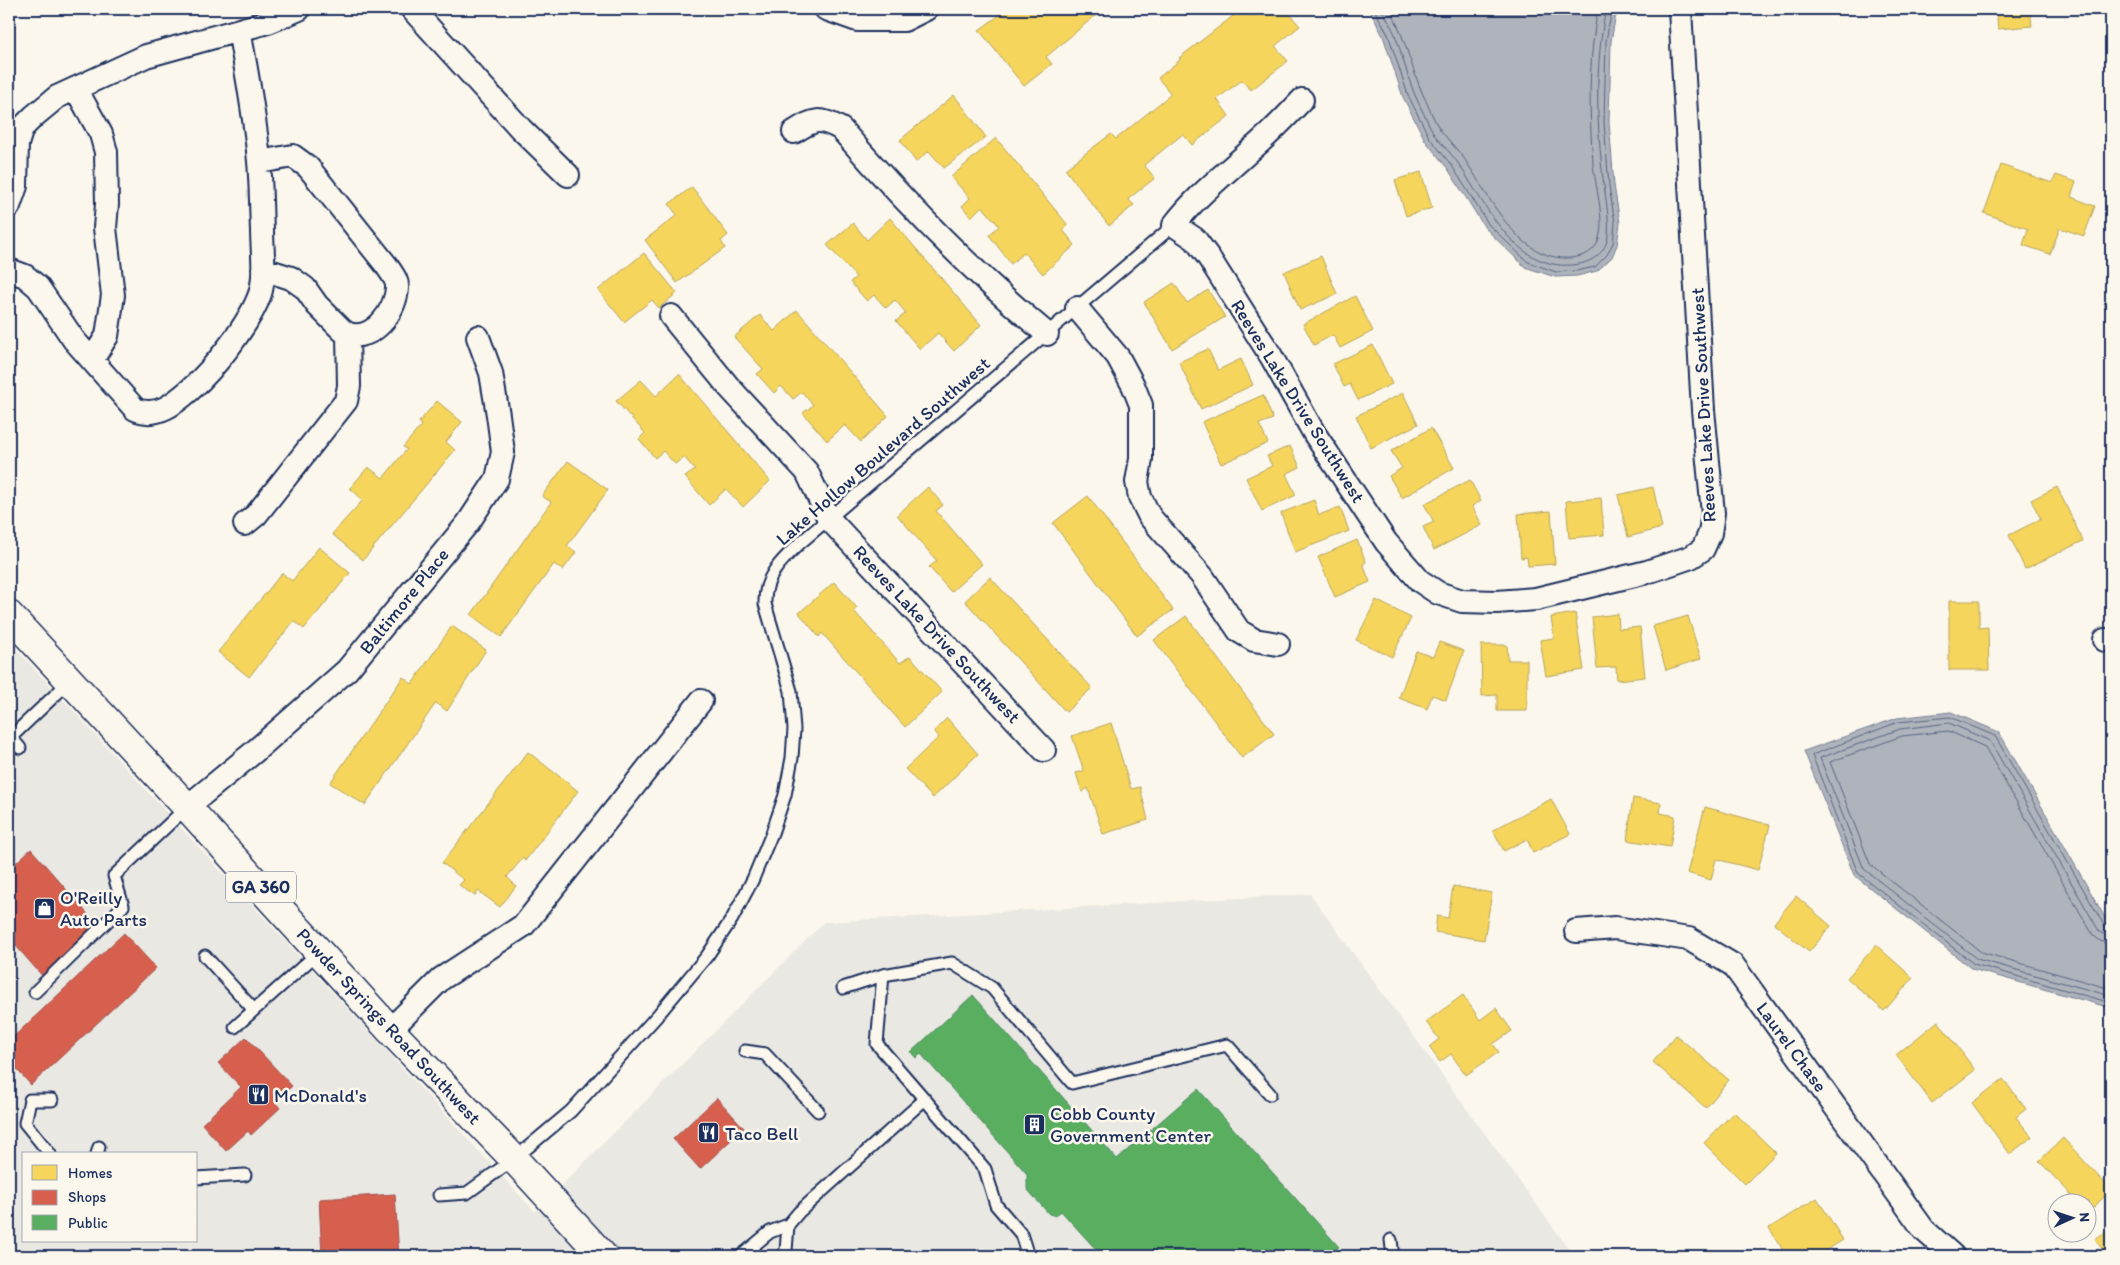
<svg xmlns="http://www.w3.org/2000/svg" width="2120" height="1265" viewBox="0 0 2120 1265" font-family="Itim,sans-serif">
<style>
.built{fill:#eae8e2;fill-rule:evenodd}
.water{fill:#afb3bb;stroke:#747e96}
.homes{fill:#f6d55c;stroke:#b4a35d}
.shops{fill:#d6604d;stroke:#9e5152}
.public{fill:#5aae61;stroke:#478860}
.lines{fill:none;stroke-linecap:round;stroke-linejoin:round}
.shore{stroke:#566483;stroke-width:1}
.lane-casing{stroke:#1b2f5e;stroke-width:15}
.street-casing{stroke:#1b2f5e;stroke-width:26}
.primary-casing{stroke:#1b2f5e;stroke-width:31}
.lane{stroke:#fbf7ec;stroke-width:11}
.street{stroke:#fbf7ec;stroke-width:22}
.primary{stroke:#fbf7ec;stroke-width:28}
.labels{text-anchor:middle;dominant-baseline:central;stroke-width:5;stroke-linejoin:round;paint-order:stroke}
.shield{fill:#fbf7ec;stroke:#5e6b89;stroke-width:1}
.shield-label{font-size:18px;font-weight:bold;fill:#1b2f5e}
.street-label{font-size:19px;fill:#1b2f5e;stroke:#fbf7ec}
.poi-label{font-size:19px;fill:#1b2f5e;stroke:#fbf7ec;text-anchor:start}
</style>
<rect width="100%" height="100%" fill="#fbf7ec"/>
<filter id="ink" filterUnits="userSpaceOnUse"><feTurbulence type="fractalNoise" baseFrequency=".02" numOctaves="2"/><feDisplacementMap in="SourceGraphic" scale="10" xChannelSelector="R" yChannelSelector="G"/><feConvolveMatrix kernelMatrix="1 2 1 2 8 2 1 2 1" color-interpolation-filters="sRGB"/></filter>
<g filter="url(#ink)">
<!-- built -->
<path class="built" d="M9,641L535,1212L824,922L1310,894L1574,1256H9ZM24,1154H196V1241H24Z"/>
<!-- water -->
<path class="water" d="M1369,9H1617L1611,41L1609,122L1614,185L1620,223L1617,245L1612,257L1597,271L1577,276L1555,277L1525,267L1485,228L1448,169L1425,140L1403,97L1383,36Z
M1951,712L1999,732L2111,928V1008L1972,969L1854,875L1804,751L1897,718Z"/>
<!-- homes -->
<path class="homes" d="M1008,9H1103L1046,57L1052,64L1024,86L979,30Z
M1242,9H1247L1253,16L1262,9H1285L1300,26L1275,46L1288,61L1251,90L1242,80L1217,99L1229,116L1192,145L1183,134L1144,165L1155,178L1128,199L1134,205L1109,226L1065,169L1111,134L1116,139L1171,94L1158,78L1181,59L1179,58Z
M1996,9H2030L2032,26L1998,29Z
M954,95L986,137L944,168L929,151L916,162L900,140Z
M996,138L1067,224L1063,230L1075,245L1043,274L1024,253L1011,264L989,235L999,226L982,206L971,217L962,206L970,198L951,177Z
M2001,165L2052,183L2056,175L2076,182L2071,197L2095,206L2084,236L2060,228L2050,254L2023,245L2028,229L1984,213Z
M1421,172L1432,208L1406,216L1395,180Z
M692,187L728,235L721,241L725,248L677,283L645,240L677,215L669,204Z
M890,218L981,325L954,351L938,333L920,349L896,321L906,313L895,300L886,308L874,295L867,301L850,282L856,277L827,245L853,223L867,240Z
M644,253L677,293L659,308L652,300L624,322L598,290Z
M1321,256L1337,294L1300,310L1284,272Z
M1174,283L1187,303L1208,290L1225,317L1172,349L1144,302Z
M1355,296L1373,331L1340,348L1333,335L1314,345L1303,324Z
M797,310L888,416L861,442L845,425L827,441L803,413L813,405L802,392L793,399L781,386L774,393L757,374L763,369L734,337L760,315L774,331Z
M1373,345L1392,384L1358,400L1350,384L1344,387L1333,364Z
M1208,349L1218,370L1241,359L1253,385L1201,409L1179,362Z
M679,374L770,481L743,507L726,489L709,505L685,477L695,470L684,457L675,464L663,451L655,458L639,439L645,433L616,401L641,380L656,396Z
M1403,393L1418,424L1371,448L1356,416Z
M1263,395L1273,419L1259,424L1268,443L1221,464L1202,422Z
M437,401L462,422L446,442L455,450L363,560L332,534L363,500L350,488L368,467L383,478L407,449L403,447L421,426L419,422Z
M1431,428L1454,468L1402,498L1389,476L1402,468L1391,451Z
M1290,446L1300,467L1286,474L1296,495L1262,511L1246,478L1272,466L1267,456Z
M568,461L608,490L567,546L576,552L563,570L554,564L501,637L471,615L551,502L542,496Z
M1470,480L1481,501L1472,506L1482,525L1434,550L1423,527L1434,522L1424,504Z
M928,487L943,505L936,511L982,564L951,592L929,567L937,561L897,515Z
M1653,487L1662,528L1628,537L1618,495Z
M2057,487L2083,541L2025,569L2009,535L2041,519L2031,500Z
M1088,496L1173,610L1137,636L1053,523Z
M1601,498L1604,535L1569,538L1566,501Z
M1314,500L1319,515L1340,507L1349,531L1295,552L1281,513Z
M1551,511L1555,564L1528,566L1527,557L1521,558L1518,514Z
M1357,540L1366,562L1363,564L1370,582L1335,597L1318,557Z
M319,547L350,573L304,629L294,621L249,677L218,652L282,573L292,581Z
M990,577L1092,688L1066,712L965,601Z
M834,582L857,608L854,611L900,663L910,656L942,692L905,727L822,633L819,637L799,613Z
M1376,600L1411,618L1392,657L1356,640Z
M1949,601H1979V628L1988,627L1989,670H1949Z
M1575,613L1584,670L1546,676L1540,640L1554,638L1551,617Z
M1618,614L1619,629L1640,627L1645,677L1617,680L1616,667L1597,668L1592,617Z
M1186,616L1274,734L1242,758L1154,640Z
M1688,616L1701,659L1666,670L1653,626Z
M452,626L486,650L447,711L436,703L365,805L330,783L403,677L412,684Z
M1439,642L1464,651L1446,700L1432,695L1427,709L1399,698L1416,651L1433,657Z
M1481,645H1507L1508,660H1527V711H1497V695L1482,696Z
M947,718L978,754L933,798L905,769L939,737L934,731Z
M1111,723L1131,789L1140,787L1148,820L1103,834L1088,788L1082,792L1076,773L1084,771L1072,736Z
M528,752L578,791L525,861L523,858L507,877L516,886L500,907L478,891L475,896L459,885L464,880L442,863Z
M1633,798L1661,803L1660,813L1675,816L1670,847L1627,840Z
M1551,799L1570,834L1533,853L1527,839L1504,851L1493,830Z
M1705,807L1770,825L1758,870L1716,859L1711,880L1687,873Z
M1453,886L1492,893L1484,940L1435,932L1437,916L1448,918Z
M1796,896L1831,926L1809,952L1774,923Z
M1876,945L1913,978L1884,1011L1847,978Z
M1463,995L1480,1020L1496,1008L1512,1031L1493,1044L1499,1052L1466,1075L1451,1054L1440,1062L1429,1047L1439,1039L1426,1022Z
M1938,1021L1975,1070L1932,1103L1896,1055Z
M1676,1035L1729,1080L1706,1108L1653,1062Z
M2003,1079L2026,1109L2016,1117L2032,1137L2010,1154L1972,1103Z
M1734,1112L1776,1153L1745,1184L1704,1143Z
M2063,1138L2111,1190L2088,1213V1202H2078L2039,1161Z
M1817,1198L1843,1240L1817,1256H1783L1786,1255L1769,1228Z
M2111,1228V1256H2107L2095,1239Z"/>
<!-- shops -->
<path class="shops" d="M31,849L100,928L44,978L9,938V869Z
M124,933L156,968L31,1085L9,1061V1041Z
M246,1037L292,1086L275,1102L280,1108L251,1135L248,1131L226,1151L202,1124L241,1087L218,1063Z
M717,1098L744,1128L700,1169L673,1139Z
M395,1194L399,1256H322L319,1199Z"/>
<!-- public -->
<path class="public" d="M973,995L1117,1159L1198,1089L1339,1247L1328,1256H1102L1061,1211L1056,1216L1049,1214L1027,1189V1174L921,1054L916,1058L911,1052Z"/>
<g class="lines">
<!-- shore -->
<path class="shore" d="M1374,9L1388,34L1408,95L1429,137L1452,166L1489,225L1528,262L1556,272L1576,271L1595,267L1607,255L1613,243L1615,223L1609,186L1604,122L1606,41L1612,9
M1381,9C1386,16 1390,24 1394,32C1402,52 1406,73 1414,93C1420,106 1427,121 1434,134C1441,144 1451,153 1458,163C1485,203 1514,270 1572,265C1587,264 1602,257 1607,241C1612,222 1602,181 1601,159C1596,109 1596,58 1606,9
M1390,9C1404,35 1410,63 1421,90C1427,103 1433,119 1441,131C1448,140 1456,148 1463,157C1489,194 1516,261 1570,258C1583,257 1596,252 1599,238C1605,217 1595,186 1593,163C1589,112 1588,60 1598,9
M2111,930L2105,927L1995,736L1950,717L1898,722L1812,755L1858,873L1974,964L2111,1003
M2111,936L2105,935L2099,931L1990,741L1949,723L1900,729L1820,758L1864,869L1977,959L2111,996
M2111,944L2100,941L2093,935L1985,747L1948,731L1902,736L1830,762L1870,864L1981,952L2111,989"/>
<defs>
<path id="lane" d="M9,735L20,748
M11,737L70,681
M205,956L254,1010
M843,988L883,975
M35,992L123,906L114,876L187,807
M235,1027L319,952
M745,1051L765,1054L818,1111
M50,1154L25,1123L30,1100H52
M97,1154L99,1147
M196,1178L245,1175
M439,1195L467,1193L514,1159L571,1111L657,1016L707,956L732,919L753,879L772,833L785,795L792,758L794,729L791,691L765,604C764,576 781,561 800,543L1174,225
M1391,1240L1393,1256
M741,1256L770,1232L788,1225
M781,1256L786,1251L788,1225L799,1212L924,1100
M1028,1256L1021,1234L996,1205L985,1169L877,1044L883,975L952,963L992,988L1072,1083L1227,1045L1270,1094"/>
<path id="street" d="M412,9L521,129L568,175
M826,9L857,20H904L926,9
M76,89L101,134L106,152L107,204L105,228L113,295L107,336L92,360
M1302,100C1286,117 1270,134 1252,149C1225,174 1196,196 1174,225L1195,239L1209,258L1271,356L1314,433L1386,542L1420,581L1438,593L1462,601L1497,602L1536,599L1647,572L1691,557L1703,549L1710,533L1713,513L1703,410L1680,9
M794,132C814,119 820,117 841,129C905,203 972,272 1047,334
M259,162L293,156L308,167L387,266C391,273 398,280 397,288C396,311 373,342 348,334
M9,206L16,186L17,144L22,128L34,116L57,97L146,56L268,22L299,9
M9,270L25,276L38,287L74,340L135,409C157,419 175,403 191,389C214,369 250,323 260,294C266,274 262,250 262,230C261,207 261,184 259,161C255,117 247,73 239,30
M1077,308L1118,357L1133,385L1141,405V459L1137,482L1140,497L1150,517L1202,576L1239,631L1254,640L1278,644
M671,316L728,386L807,472L829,519L1044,750
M245,524L256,515L346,401L349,386L348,334L342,330L317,305L305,288L291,278L263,269
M2105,640H2111
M187,807L254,752L347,670L468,523L497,479L503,452L498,415L491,373L478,337
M1576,931L1615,928L1689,939L1733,965L1924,1230L1953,1256
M390,1030L441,979L524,925L701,701"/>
<path id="primary" d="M9,615L187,807L390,1030L514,1159L603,1256"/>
</defs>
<!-- lane casing -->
<use href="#lane" class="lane-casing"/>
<!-- street casing -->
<use href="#street" class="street-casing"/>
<!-- primary casing -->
<use href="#primary" class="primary-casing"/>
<!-- lane -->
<use href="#lane" class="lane"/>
<!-- street -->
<use href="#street" class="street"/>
<!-- primary -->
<use href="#primary" class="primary"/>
</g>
</g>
<!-- icons -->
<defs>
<symbol id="shop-square" viewBox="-11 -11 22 22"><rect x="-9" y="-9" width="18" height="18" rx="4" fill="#1b2f5e" stroke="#fbf7ec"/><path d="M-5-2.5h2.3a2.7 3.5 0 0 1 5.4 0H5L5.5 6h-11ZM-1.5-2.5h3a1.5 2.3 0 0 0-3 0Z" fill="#fff"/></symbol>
<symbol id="restaurant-square" viewBox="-11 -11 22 22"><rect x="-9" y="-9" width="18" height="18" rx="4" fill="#1b2f5e" stroke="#fbf7ec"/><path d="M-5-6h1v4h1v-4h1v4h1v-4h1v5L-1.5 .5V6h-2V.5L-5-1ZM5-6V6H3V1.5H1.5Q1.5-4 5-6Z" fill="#fff"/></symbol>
<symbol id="building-square" viewBox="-11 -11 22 22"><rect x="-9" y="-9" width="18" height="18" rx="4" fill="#1b2f5e" stroke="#fbf7ec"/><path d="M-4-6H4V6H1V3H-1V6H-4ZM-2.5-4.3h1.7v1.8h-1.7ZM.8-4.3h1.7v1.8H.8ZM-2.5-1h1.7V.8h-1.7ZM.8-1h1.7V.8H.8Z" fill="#fff"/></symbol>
</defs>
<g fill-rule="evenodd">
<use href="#shop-square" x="32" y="896" width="25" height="25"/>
<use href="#restaurant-square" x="246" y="1082" width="25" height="25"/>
<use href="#building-square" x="1022" y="1112" width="25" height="25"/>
<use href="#restaurant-square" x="696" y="1120" width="25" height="25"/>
</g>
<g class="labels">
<!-- shield labels -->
<rect class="shield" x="226" y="871.5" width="70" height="31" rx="4"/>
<g class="shield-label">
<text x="261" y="887">GA 360</text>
</g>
<!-- street labels -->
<g class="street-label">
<text transform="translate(1298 401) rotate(58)">Reeves Lake Drive Southwest</text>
<text transform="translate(1703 405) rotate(-93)">Reeves Lake Drive Southwest</text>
<text transform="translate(883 451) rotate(-41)">Lake Hollow Boulevard Southwest</text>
<text transform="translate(404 601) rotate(-51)">Baltimore Place</text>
<text transform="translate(937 634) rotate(47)">Reeves Lake Drive Southwest</text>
<text transform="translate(389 1026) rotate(47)">Powder Springs Road Southwest</text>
<text transform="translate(1792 1047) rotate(54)">Laurel Chase</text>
</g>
<!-- poi labels -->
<g class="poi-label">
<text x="60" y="897">O'Reilly<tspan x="60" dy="22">Auto Parts</tspan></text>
<text x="274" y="1095">McDonald's</text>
<text x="1050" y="1113">Cobb County<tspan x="1050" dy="22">Government Center</tspan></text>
<text x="725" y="1133">Taco Bell</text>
</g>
</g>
<!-- margin -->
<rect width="2120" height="1265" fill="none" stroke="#fbf7ec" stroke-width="30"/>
<rect x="15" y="15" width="2090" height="1235" fill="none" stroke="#1b2f5e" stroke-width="2" filter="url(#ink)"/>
<!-- legend -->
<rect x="22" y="1152" width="175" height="90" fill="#fbf7ec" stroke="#a1a7b3"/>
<rect x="32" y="1165" width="25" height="15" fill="#f6d55c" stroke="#a1a7b3"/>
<text x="68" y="1178" font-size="15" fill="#1b2f5e">Homes</text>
<rect x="32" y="1190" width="25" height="15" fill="#d6604d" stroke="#a1a7b3"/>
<text x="68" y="1202" font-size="15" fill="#1b2f5e">Shops</text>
<rect x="32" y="1215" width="25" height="15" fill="#5aae61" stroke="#a1a7b3"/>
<text x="68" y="1228" font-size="15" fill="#1b2f5e">Public</text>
<!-- north arrow -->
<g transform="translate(2072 1218) rotate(87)"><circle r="24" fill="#fbf7ec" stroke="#a1a7b3"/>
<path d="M0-4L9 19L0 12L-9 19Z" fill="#1b2f5e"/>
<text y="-8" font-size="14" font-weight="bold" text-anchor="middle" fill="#1b2f5e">N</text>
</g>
</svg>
